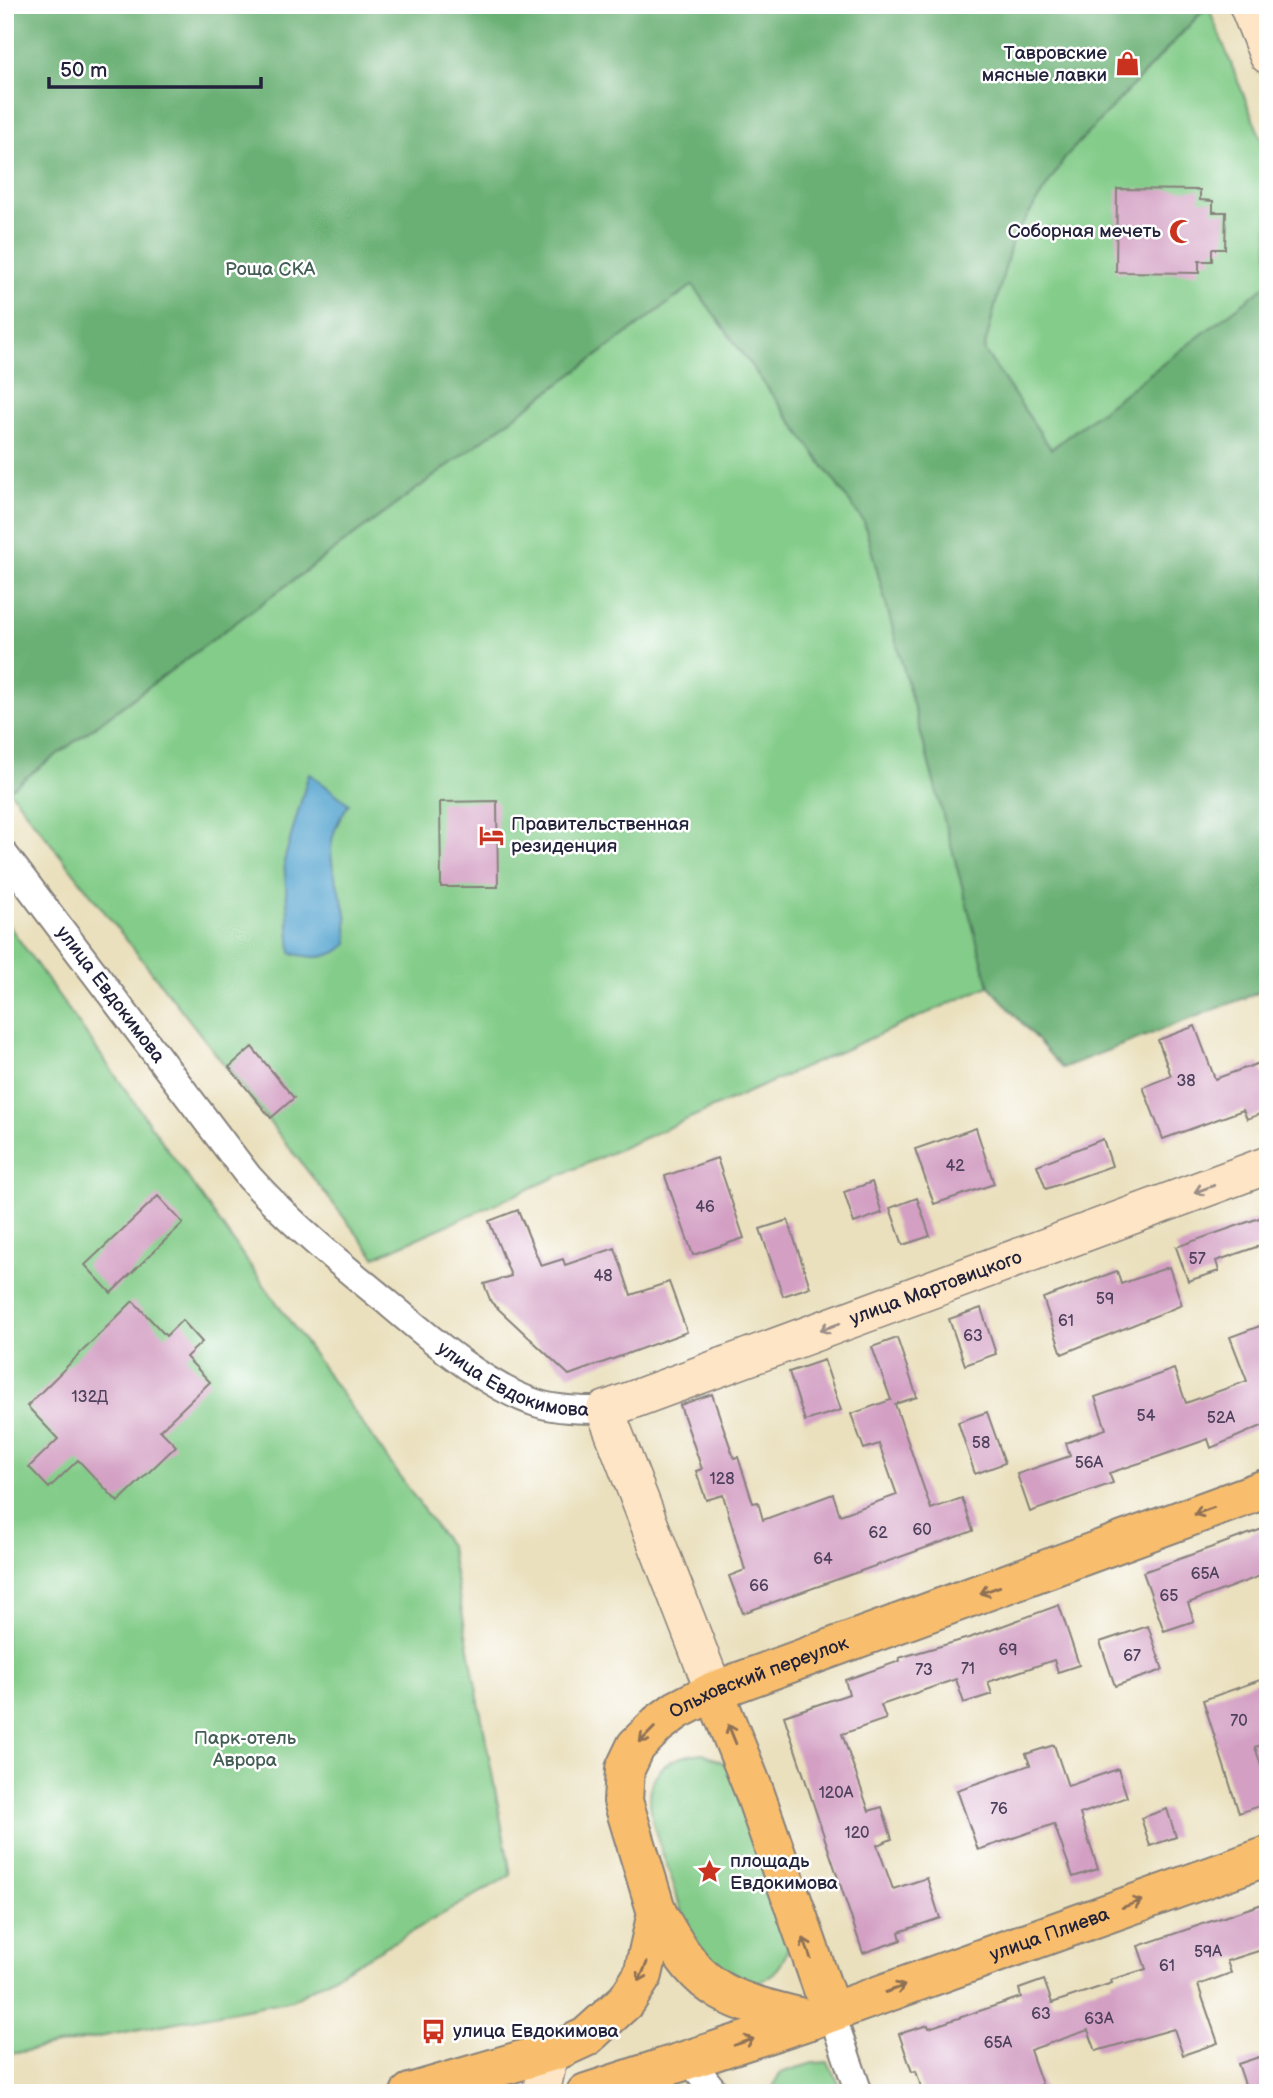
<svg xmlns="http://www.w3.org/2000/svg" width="1273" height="2098" viewBox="0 0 1273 2098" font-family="'Balsamiq Sans',sans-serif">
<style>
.green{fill:#83cc89;stroke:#527762;stroke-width:2}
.forest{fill:#6ab075;stroke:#466958;stroke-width:2}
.water{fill:#55a4cf;stroke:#3c6385;stroke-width:2}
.building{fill:#d39fc3}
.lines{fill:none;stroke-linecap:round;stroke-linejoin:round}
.street-casing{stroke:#86817c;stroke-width:30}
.secondary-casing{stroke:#86817c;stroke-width:40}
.primary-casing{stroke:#86817c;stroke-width:42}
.street{stroke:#fff;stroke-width:26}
.secondary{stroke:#fde5c5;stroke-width:37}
.primary{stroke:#f9be6d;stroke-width:38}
.oneway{stroke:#9a8d87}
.oneway2{stroke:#8e7054}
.labels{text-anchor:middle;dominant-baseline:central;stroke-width:5;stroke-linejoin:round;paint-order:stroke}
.number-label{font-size:16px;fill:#4e415d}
.poi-label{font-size:19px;fill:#22223b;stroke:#fff;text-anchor:start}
.park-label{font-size:19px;fill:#445e56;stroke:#fff}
.street-label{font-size:19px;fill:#22223b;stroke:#fff}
</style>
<rect width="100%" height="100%" fill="#fff"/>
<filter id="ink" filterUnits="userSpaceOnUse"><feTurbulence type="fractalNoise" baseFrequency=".0143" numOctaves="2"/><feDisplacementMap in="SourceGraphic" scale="14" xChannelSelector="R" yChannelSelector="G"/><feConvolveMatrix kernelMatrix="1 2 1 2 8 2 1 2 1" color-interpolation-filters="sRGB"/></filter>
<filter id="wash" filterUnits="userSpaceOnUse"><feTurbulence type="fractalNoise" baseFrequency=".00686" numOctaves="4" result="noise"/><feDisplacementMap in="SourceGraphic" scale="28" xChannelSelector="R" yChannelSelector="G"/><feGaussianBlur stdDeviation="1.57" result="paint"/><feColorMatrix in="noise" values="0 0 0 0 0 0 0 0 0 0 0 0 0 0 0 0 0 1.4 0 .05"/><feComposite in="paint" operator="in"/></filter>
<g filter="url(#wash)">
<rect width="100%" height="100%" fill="#eae0bd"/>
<!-- green -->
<path class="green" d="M1208,6L1268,156V284L1051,449L984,350L1012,240L1067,155Z
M693,285L864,522L989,986L375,1257L9,790Z
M5,920L450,1547L511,1875L292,2000L5,2055Z
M703,1753L728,1765L790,1933C787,1969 768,1988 731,1982C720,1972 706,1961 696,1949C684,1932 680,1902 673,1883C656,1832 619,1760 703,1753Z
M828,2062L844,2093H775L774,2084L780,2073L813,2063Z"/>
<!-- forest -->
<path class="forest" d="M5,5H1208L1067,155L1012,240L984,350L1051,449L1268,284V989L1062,1068L989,986L864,522L693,285L9,790L5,786Z"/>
<!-- water -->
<path class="water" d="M309,773L349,804C321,844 331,863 344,905C348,917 347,931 348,944C329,960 314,959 291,953L284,861Z"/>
<g id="blocks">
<!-- building -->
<path class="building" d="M1117,189L1200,190V200L1213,201V212H1226L1225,249H1212V261H1199V273L1116,272Z
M497,801L498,887H441L440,802Z
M1195,1026L1215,1079L1259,1063L1268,1085V1111L1247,1119L1243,1110L1163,1139L1143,1087L1171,1076L1158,1040Z
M252,1047L294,1098L271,1118L229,1067Z
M976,1128L994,1184L934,1204L915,1149Z
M1103,1139L1112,1166L1046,1189L1037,1165Z
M717,1158L744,1238L693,1255L665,1176Z
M872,1182L882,1213L854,1223L844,1192Z
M158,1196L183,1223L111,1293L85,1265Z
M917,1198L930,1236L903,1245L890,1208Z
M518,1210L541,1266L563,1259L565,1265L615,1248L631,1295L669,1282L687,1332L569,1375L491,1302L484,1284L511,1276L489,1221Z
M1268,1215V1243L1216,1261L1219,1271L1188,1281L1176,1247Z
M788,1220L810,1287L783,1296L760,1229Z
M1169,1267L1182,1305L1062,1354L1043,1298L1117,1271L1121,1284Z
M133,1301L166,1336L182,1320L202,1342L186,1357L210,1382L160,1430L176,1446L118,1502L78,1460L49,1488L29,1467L58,1439L27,1406Z
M981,1308L996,1354L965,1365L949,1319Z
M1268,1323V1430L1264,1425L1211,1448L1208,1439L1149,1460L1109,1473L1113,1483L1030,1512L1017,1474L1070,1456L1066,1443L1106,1429L1095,1397L1174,1369L1186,1403L1247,1381L1230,1337Z
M897,1338L917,1397L895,1404L931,1509L962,1498L973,1531L743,1613L729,1576L745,1570L723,1495L706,1500L696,1471L702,1469L680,1405L712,1394L734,1458L738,1457L753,1503L758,1502L763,1520L833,1494L840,1515L897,1495L879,1444L864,1449L851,1414L891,1400L872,1347Z
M824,1360L841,1410L805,1421L789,1372Z
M987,1412L1005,1463L975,1474L958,1422Z
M1268,1527V1573L1188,1603L1194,1621L1164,1631L1143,1572Z
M1059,1605L1079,1665L1058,1672L1054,1660L988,1682L992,1694L964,1703L956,1679L881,1705L886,1719L842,1734L869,1811L882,1807L892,1839L877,1845L893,1889L927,1878L940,1918L899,1932L901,1940L863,1953L784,1716L849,1694L845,1680L900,1661L899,1658L972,1637Z
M1148,1626L1163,1670L1115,1686L1100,1642Z
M1263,1679L1268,1693V1743L1255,1747L1268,1787V1803L1239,1813L1203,1700Z
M1054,1745L1068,1786L1118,1769L1127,1797L1080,1814L1098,1869L1073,1877L1054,1824L978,1850L957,1790L1030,1765L1026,1754Z
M1167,1809L1176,1837L1150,1846L1141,1818Z
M1268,1902V1948L1227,1961L1231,1973L1198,1985L1218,2043L1183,2055L1174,2029L1096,2051L1088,2030L1030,2050L1045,2093H923L916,2071L912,2072L899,2034L928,2025L929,2028L1021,1997L1019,1989L1044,1980L1052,2003L1112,1983L1111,1980L1146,1969L1138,1946Z
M1259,2057L1268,2082V2093H1248L1238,2064Z"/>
</g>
</g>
<g filter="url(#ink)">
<use href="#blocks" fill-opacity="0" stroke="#86817c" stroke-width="2"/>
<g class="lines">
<defs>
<g id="street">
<path id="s1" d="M5,855L249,1177C291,1224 338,1262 387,1302C427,1336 486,1387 536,1403C557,1410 583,1410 605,1410"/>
<path d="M831,2012L859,2093"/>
<path d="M689,2060L716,2093"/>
</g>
<g id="secondary">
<path d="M1248,5L1268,55"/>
<path id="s2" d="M714,1691L605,1410L1268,1165"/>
<path d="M541,2093L549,2056L560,2049"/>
</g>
<g id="primary">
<path d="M714,1691L754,1791L831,2012"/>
<path d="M657,1913C672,1939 687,1968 713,1986C737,2004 781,2012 810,2020"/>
<path id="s3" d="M410,2093L560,2049L586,2037L627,2000L643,1975L657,1913L623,1801L625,1769L636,1746L658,1724L677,1710L714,1691L1268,1488"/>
<path id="s4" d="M586,2093L810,2020L1268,1856"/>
</g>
</defs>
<!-- street casing -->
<use href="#street" class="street-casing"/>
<!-- secondary casing -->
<use href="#secondary" class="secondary-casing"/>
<!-- primary casing -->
<use href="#primary" class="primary-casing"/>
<!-- street -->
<use href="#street" class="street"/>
<!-- secondary -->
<use href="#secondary" class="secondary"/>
<!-- primary -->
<use href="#primary" class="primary"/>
</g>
<!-- one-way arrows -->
<defs><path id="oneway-shaft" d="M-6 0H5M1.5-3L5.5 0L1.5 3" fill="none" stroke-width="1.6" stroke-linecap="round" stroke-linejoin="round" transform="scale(1.75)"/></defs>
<g class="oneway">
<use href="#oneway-shaft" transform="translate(1204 1189) rotate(160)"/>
<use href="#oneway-shaft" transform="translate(830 1327) rotate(160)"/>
</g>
<g class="oneway2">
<use href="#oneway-shaft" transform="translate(1204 1511) rotate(160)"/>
<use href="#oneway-shaft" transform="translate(990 1590) rotate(160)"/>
<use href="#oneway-shaft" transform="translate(732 1734) rotate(-112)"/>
<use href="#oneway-shaft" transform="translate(647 1735) rotate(135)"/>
<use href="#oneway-shaft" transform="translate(1132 1904) rotate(-20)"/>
<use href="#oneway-shaft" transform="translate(807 1948) rotate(-110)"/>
<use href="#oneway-shaft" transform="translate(643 1972) rotate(113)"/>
<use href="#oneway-shaft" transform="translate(895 1989) rotate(-20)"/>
<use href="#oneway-shaft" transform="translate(744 2042) rotate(-18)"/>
</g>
</g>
<!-- icons -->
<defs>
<symbol id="shop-bare" viewBox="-9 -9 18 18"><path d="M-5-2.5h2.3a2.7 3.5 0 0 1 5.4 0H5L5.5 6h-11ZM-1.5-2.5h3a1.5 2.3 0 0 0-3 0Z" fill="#c8321e" stroke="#fff" stroke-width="2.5" paint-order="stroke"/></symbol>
<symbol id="mosque-bare" viewBox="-9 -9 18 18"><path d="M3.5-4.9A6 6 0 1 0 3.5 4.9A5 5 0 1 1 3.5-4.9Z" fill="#c8321e" stroke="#fff" stroke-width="2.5" paint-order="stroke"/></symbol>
<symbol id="hotel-bare" viewBox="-9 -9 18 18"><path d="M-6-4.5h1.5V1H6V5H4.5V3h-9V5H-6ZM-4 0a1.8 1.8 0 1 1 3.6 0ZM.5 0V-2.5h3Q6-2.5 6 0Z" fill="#c8321e" stroke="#fff" stroke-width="2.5" paint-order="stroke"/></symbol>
<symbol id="sight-bare" viewBox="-9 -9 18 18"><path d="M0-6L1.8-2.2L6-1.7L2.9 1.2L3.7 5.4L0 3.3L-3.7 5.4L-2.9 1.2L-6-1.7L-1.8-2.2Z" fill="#c8321e" stroke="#fff" stroke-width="2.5" paint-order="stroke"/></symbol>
<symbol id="bus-bare" viewBox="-9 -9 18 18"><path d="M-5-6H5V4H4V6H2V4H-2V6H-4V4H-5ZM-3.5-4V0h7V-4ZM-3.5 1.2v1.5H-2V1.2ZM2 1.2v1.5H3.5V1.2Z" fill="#c8321e" stroke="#fff" stroke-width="2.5" paint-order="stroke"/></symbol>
</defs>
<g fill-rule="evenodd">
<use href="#shop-bare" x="1110" y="46" width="35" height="35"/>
<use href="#mosque-bare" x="1164" y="214" width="35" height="35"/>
<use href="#hotel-bare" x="474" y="818" width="35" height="35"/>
<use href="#sight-bare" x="692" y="1854" width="35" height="35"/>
<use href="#bus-bare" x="416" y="2014" width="35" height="35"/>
</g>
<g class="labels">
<!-- number labels -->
<g class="number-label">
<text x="1186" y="1081">38</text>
<text x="955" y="1166">42</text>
<text x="705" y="1207">46</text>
<text x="1197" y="1259">57</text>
<text x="603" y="1276">48</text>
<text x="1105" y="1299">59</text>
<text x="1066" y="1321">61</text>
<text x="973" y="1336">63</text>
<text x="90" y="1397">132Д</text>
<text x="1146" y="1416">54</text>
<text x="1221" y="1418">52А</text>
<text x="981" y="1443">58</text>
<text x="1089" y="1463">56А</text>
<text x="722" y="1479">128</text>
<text x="922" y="1530">60</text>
<text x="878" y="1533">62</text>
<text x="823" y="1559">64</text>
<text x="1205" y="1574">65А</text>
<text x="759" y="1586">66</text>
<text x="1169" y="1596">65</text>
<text x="1008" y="1650">69</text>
<text x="1132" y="1656">67</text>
<text x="968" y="1669">71</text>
<text x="924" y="1670">73</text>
<text x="1239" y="1721">70</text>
<text x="836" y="1793">120А</text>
<text x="999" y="1809">76</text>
<text x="857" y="1833">120</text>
<text x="1208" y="1952">59А</text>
<text x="1167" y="1966">61</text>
<text x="1041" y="2014">63</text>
<text x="1099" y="2019">63А</text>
<text x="998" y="2043">65А</text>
</g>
<!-- poi labels -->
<g class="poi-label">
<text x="1107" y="53" text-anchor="end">Тавровские<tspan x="1107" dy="22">мясные лавки</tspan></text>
<text x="1161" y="231" text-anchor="end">Соборная мечеть</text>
<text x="511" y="824">Правительственная<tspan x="511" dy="22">резиденция</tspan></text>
<text x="730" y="1861">площадь<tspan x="730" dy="22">Евдокимова</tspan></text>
<text x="453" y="2031">улица Евдокимова</text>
</g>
<!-- park labels -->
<g class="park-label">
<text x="270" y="269">Роща СКА</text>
<text x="245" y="1738">Парк-отель<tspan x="245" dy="22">Аврора</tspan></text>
</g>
<!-- street labels -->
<g class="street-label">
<text stroke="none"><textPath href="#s1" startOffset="175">улица Евдокимова</textPath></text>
<text stroke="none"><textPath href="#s2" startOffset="654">улица Мартовицкого</textPath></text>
<text stroke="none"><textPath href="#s1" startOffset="742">улица Евдокимова</textPath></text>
<text stroke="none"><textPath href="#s3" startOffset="651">Ольховский переулок</textPath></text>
<text stroke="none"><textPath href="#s4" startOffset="490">улица Плиева</textPath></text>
</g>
</g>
<!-- margin -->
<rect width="1273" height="2098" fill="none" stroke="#fff" stroke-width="28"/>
<!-- scale -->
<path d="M49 77v10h212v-10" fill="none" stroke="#22223b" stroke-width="3.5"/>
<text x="60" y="77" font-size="21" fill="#22223b" stroke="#ffffff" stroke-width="5" paint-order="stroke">50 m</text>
</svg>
